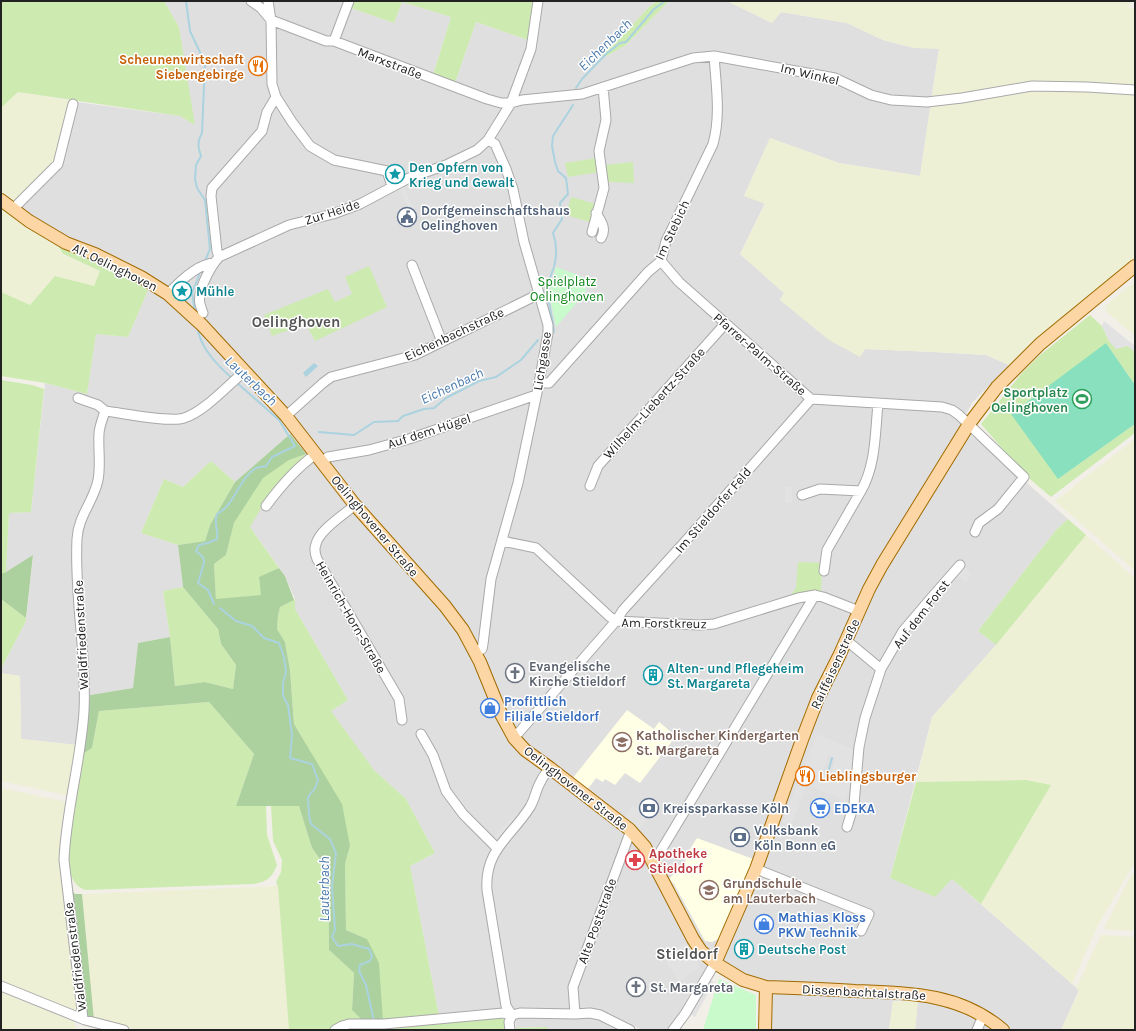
<svg xmlns="http://www.w3.org/2000/svg" width="1136" height="1031" viewBox="0 0 1136 1031" font-family="Karla,sans-serif">
<style>
.residential{fill:#e0dfdf}
.education{fill:#ffffe5}
.farmland{fill:#eef0d5}
.grass{fill:#cdebb0}
.forest{fill:#add19e}
.park{fill:#c8facc}
.pitch{fill:#88e0be}
.parking{fill:#e2e2e2;fill-rule:evenodd}
.water{fill:#aad3df}
.lines{fill:none;stroke-linecap:round;stroke-linejoin:round}
.stream{stroke:#aad3df;stroke-width:2}
.minor-casing{stroke:#a9a9a9;stroke-width:11}
.major-casing{stroke:#a06b00;stroke-width:14}
.minor{stroke:#fff;stroke-width:9}
.major{stroke:#fcd6a4;stroke-width:12}
.labels{text-anchor:middle;dominant-baseline:central;stroke-width:3;stroke-linejoin:round;paint-order:stroke}
.food-label{font-size:13px;font-weight:bold;fill:#c56008;stroke:#fff;text-anchor:end}
.street-label{font-size:13px;fill:#222;stroke:#fff}
.culture-label{font-size:13px;font-weight:bold;fill:#0d838f;stroke:#fff;text-anchor:start}
.service-label{font-size:13px;font-weight:bold;fill:#4e5e75;stroke:#fff;text-anchor:start}
.park-label{font-size:13px;fill:#0c8416;stroke:#fff}
.leisure-label{font-size:13px;font-weight:bold;fill:#27864d;stroke:#fff;text-anchor:end}
.worship-label{font-size:13px;font-weight:bold;fill:#5b616d;stroke:#fff;text-anchor:start}
.shop-label{font-size:13px;font-weight:bold;fill:#366cbe;stroke:#fff;text-anchor:start}
.education-label{font-size:13px;font-weight:bold;fill:#785e54;stroke:#fff;text-anchor:start}
.health-label{font-size:13px;font-weight:bold;fill:#be3a42;stroke:#fff;text-anchor:start}
.water-label{font-size:14px;font-style:italic;fill:#4a7aab;stroke:#fff}
.quarter-label{font-size:15px;font-weight:bold;fill:#555;stroke:#fff}
</style>
<rect width="100%" height="100%" fill="#f2efe9"/>
<!-- residential -->
<path class="residential" d="M164,1H258L263,4H271L272,1H354L351,8L394,23L402,2L451,17L433,75L455,83L476,22L528,40L537,41L543,1H657L649,7L620,38L616,39L598,55L607,56L626,45L669,1H727L772,23L781,12L847,23L883,40L914,48H939L920,176L839,163L770,138L744,196L765,203L740,254L784,293L780,300L860,357L865,349L934,352L986,355L1009,365L972,403L959,427L979,441L1068,519L1056,530L978,631L996,645L932,717L890,878L952,879L1079,990L1061,1030H915L918,1001H893L889,1030H768L773,983L742,974L715,954L688,997L674,1024L667,1030H642L632,1025L630,1030H547V1027L516,1028L515,1013L439,1016L410,866L435,853L406,799L374,770L330,711L348,700L295,609V599L285,576L250,527L290,434L235,482L211,461L183,487L164,479L141,533L178,545L183,587L163,591L170,637L138,643L133,688L82,696L77,745L21,739L20,676L1,673V669L26,621L33,556L6,572L9,513L31,512L45,383L87,394L96,334L128,337L148,290L145,277L61,233L18,207L60,164L77,102L180,116L194,124L179,27Z"/>
<!-- education -->
<path class="education" d="M627,710L654,729L659,722L676,736L640,783L625,773L615,785L605,779L603,782L596,778L588,789L572,779Z
M697,838L753,859L726,925L718,939L712,942L705,941L674,884L669,879L685,862L690,849Z"/>
<!-- farmland -->
<path class="farmland" d="M727,1H1132L1128,7L1135,9V261L1034,341L1009,365L986,355L934,352L865,349L860,357L829,340L780,300L784,293L740,254L765,204L744,196L770,138L839,163L920,176L939,49L914,48L883,40L847,23L781,12L772,23Z
M18,92L71,101L53,164L16,202L1,191V108Z
M1,206L57,244L63,255L100,271L94,286L55,276L30,305L1,292Z
M1135,281V336L1107,312L1105,306Z
M1135,439V571L1055,501Z
M1086,535L1135,578V862L1098,925L1072,984L981,904L1051,785L1026,780L916,782L932,717L996,645Z
M1,673L20,676L21,739L77,745L69,794L66,795L1,781Z
M1,788L67,802L65,809L79,1007L75,1012L1,982Z
M1135,871V931L1104,929L1129,879Z
M278,886L289,1030H140L94,1020L82,894Z
M1101,935L1135,937V1030H1061L1079,991L1076,988Z
M1,992L74,1021L76,1030H1Z
M893,1001H918L915,1030H889Z"/>
<!-- grass -->
<path class="grass" d="M1,1H164L179,27L195,125L180,116L18,92L1,108Z
M354,1H535L528,40L476,22L455,83L433,75L451,17L402,2L394,23L351,8Z
M657,1H669L626,45L607,56L597,55C603,51 614,40 620,38L649,7Z
M597,158L599,172L568,177L565,163Z
M633,162L634,183L608,182L606,165Z
M571,197L596,204L590,222L566,215Z
M57,244L131,279L148,290L128,337L96,334L87,394L45,383L1,376V292L30,305L55,276L94,286L100,271L63,254Z
M369,266L387,307L315,341L306,324L272,336L264,315L328,289L335,302L352,294L345,277Z
M1090,315L1102,326L1109,341L1128,346L1135,352V385L1106,343L1058,479L1135,424V433L1051,497L1025,475L981,424L1021,374L1039,356Z
M1,380L32,385L44,389L31,512L9,513L6,572L1,574Z
M306,454L270,493L250,527L279,568L259,579L262,595L216,600L214,564L226,555L234,523L262,478L289,460Z
M211,461L235,482L210,525L205,541L178,545L141,533L164,479L183,487Z
M1068,519L1086,535L996,645L978,631L1056,530Z
M798,562L822,563L821,591H813L789,597L796,588Z
M183,587L218,629L221,644L236,665L233,689L205,682L175,686L170,637L163,591Z
M1,599L26,618V621L1,669Z
M295,599V609L348,700L331,711L374,770L406,799L435,853L410,866L439,1016L383,1021L367,939L346,930L345,864L350,846L311,753L294,724L290,670L285,642L277,629L278,616L280,607Z
M209,702L254,754L236,806H266L267,835L277,865C271,879 268,881 254,884L86,890C49,881 78,780 83,754L92,748L99,711Z
M1026,780L1051,785L981,904L952,879L935,897L890,878L916,782Z
M299,805L312,848L328,870L329,950L354,973L352,1010L364,1022H341L330,1030H289L278,887L276,882L281,872L282,860L273,841L271,806Z
M499,1016L505,1020L507,1030H389L388,1027Z
M547,1027V1030H516V1028Z"/>
<!-- forest -->
<path class="forest" d="M290,434L306,454L289,460L263,478L234,523L226,555L214,564L216,599L261,595L259,577L279,568L285,576L294,600L280,607L278,616L277,629L285,642L290,670L294,724L342,804L350,846L345,864L346,930L367,939L379,963L383,1021L364,1022L352,1010L354,973L329,950L328,870L312,848L299,806H236L254,754L209,702L99,711L92,748L83,754L90,695L133,688L138,643L170,637L175,686L205,682L233,689L236,665L221,644L218,629L183,587L178,545L205,541L210,525L235,482Z
M33,555L26,618L1,599V574L6,572Z
M69,887L75,894H82L94,1020L87,1016Z"/>
<!-- park -->
<path class="park" d="M556,267L583,277L586,292L556,327L549,293Z
M719,979L756,995V1030H703Z"/>
<!-- pitch -->
<path class="pitch" d="M1106,343L1135,385V424L1058,479L1011,414Z"/>
<!-- parking -->
<path class="parking" d="M404,187L414,209L409,211L400,189Z
M1104,321L1135,346V352L1128,346L1116,349L1109,341L1102,326Z
M785,487H792V503H785Z
M963,564L971,573L966,582L955,574Z
M817,734L854,750L849,793L845,800L807,785L791,826L782,822ZM828,755L835,758L831,777L822,774Z
M632,805L649,816L640,829L624,818Z
M517,812L521,816L498,840L494,837Z
M685,943L700,967L679,982L661,954Z
M709,980L714,982L695,1017L690,1014Z"/>
<!-- water -->
<path class="water" d="M314,363L318,366L306,377L303,373Z"/>
<g class="lines">
<!-- stream -->
<path class="stream" d="M186,1L190,31L205,63L202,133C197,142 198,147 201,156L196,165L195,179L197,188L205,200L210,249L205,261
M576,88L582,79L606,54L620,43L626,42L654,9L665,1
M195,312L192,293L201,270
M197,326C200,348 217,365 233,379
M554,332C553,318 548,305 548,291C547,283 551,275 554,267C557,255 557,244 553,233L562,219L560,203L568,194L566,178L558,171L555,162L552,146L553,136L573,105
M319,432L354,435L374,422L398,421L403,416L424,409L434,408L446,398L479,381L496,377L521,360L538,340
M214,604L208,590L198,583L204,563L203,557L196,551L199,545L208,543L217,539C219,528 213,526 217,514C235,505 239,478 256,468C259,467 263,467 266,466L272,457L295,446L279,420L236,382
M220,608L236,621L252,626L264,638L279,643L284,657L286,672L283,683V696L288,705L292,735L290,758L312,764L318,780L315,788L308,797L309,816L311,824L330,839L336,853L332,886L335,930L332,937L338,946L352,944L369,949L372,956L370,961L360,965L359,971L366,985L374,1021
M827,776L832,758"/>
<defs>
<path id="minor" d="M251,1L261,8L271,20L326,41H334L487,99L501,103H511L522,100L582,94L693,58L714,56L835,78L871,95L891,100L927,102L962,98L1032,86L1087,87L1135,90
M268,1L271,20L272,84L276,97L292,122L310,146L334,160L387,171L392,186
M334,41L349,1
M13,209L58,164L73,104
M596,213C601,221 607,229 601,238
M592,232L604,188L599,151L606,120L603,87
M219,257L217,251L211,196L212,188L262,131L267,112L276,97
M661,261L679,282L811,399L942,407L952,410L959,415L1024,477L998,509L979,523L975,532
M412,265L442,342
M168,294C179,282 197,264 214,263
M203,313C202,311 201,307 200,304C197,291 210,267 219,257L289,225L333,214L360,204L409,178L446,165L477,150L488,140L511,103L531,49L538,1
M539,383H549L648,272L661,261L666,241L672,229L713,144C721,115 716,85 714,56
M78,398L98,405L105,411
M286,416L323,383L331,377L415,355L539,294
M322,462L328,457L369,450L409,439L536,395
M590,486L598,466L725,324
M802,495L820,489L861,491C876,465 875,433 878,404
M355,505C345,514 319,530 316,544C314,549 315,554 317,559L399,699L402,720
M266,506C280,487 296,468 316,454
M502,541L536,548L610,617L616,621
M824,571L827,550L861,491
M616,621L699,625L714,624L798,598L815,595L823,597L859,611
M846,640L881,669
M475,652L482,649L483,644L491,579L518,483L539,383L548,333V325L524,242L513,189L506,169L495,144L488,140
M421,734L433,755L446,791L463,814L497,848
M514,738L616,621L623,610L682,545L811,399
M847,827L854,804L859,747L865,718L881,669L903,631L932,597L960,565
M654,862L815,595
M756,869L869,914L861,931
M1,986L85,1020L124,1030
M575,1014L573,987L631,830
M512,1015L506,1006L487,890C484,850 512,836 530,807C535,799 536,789 541,781C543,776 547,772 550,768
M512,1015L520,1013L575,1014L590,1013L600,1015L630,1030
M83,1019L64,860C66,810 81,761 84,711C87,654 74,596 77,539C78,516 94,501 98,480C101,465 98,449 99,434C99,427 103,418 105,411C122,413 170,423 184,418C204,412 229,384 245,371
M335,1030L342,1026L349,1024H384L503,1013L512,1015
M510,1030L509,1022L512,1015
M673,1030L685,1014L715,963
M977,1030L983,1016"/>
<path id="major" d="M1,200L29,221L66,243L95,254L141,277L168,294L202,325L286,416L355,505L445,606L463,630L480,662L502,716L514,738L525,750L550,768L629,829L645,847L693,939L701,951L715,963L743,980L766,987C796,988 826,989 855,991C909,993 960,993 1003,1030
M715,963L756,869L803,737L818,698L840,654L869,589L882,565L969,424L997,387L1040,344L1135,266
M765,1030L766,987"/>
</defs>
<!-- minor casing -->
<use href="#minor" class="minor-casing"/>
<!-- major casing -->
<use href="#major" class="major-casing"/>
<!-- minor -->
<use href="#minor" class="minor"/>
<!-- major -->
<use href="#major" class="major"/>
</g>
<!-- icons -->
<defs>
<symbol id="restaurant-ring" viewBox="-11 -11 22 22"><circle r="9.5" fill="#fff" stroke="#e8710a" stroke-width="1.5"/><path d="M-5-6h1v4h1v-4h1v4h1v-4h1v5L-1.5 .5V6h-2V.5L-5-1ZM5-6V6H3V1.5H1.5Q1.5-4 5-6Z" fill="#e8710a"/></symbol>
<symbol id="sight-ring" viewBox="-11 -11 22 22"><circle r="9.5" fill="#fff" stroke="#0f9aa8" stroke-width="1.5"/><path d="M0-6L1.8-2.2L6-1.7L2.9 1.2L3.7 5.4L0 3.3L-3.7 5.4L-2.9 1.2L-6-1.7L-1.8-2.2Z" fill="#0f9aa8"/></symbol>
<symbol id="civic-ring" viewBox="-11 -11 22 22"><circle r="9.5" fill="#fff" stroke="#5c6f8a" stroke-width="1.5"/><path d="M-.6-6.5H3V-4.5H.6V-3L4-1V1h2V6H-6V1h2V-1L-.6-3ZM-1.2 2.5V6h2.4V2.5Z" fill="#5c6f8a"/></symbol>
<symbol id="stadium-ring" viewBox="-11 -11 22 22"><circle r="9.5" fill="#fff" stroke="#2e9e5b" stroke-width="1.5"/><path d="M0-5a6.5 5 0 1 0 0 10a6.5 5 0 1 0 0-10ZM-3.5-1.8h7v3.6h-7Z" fill="#2e9e5b"/></symbol>
<symbol id="church-ring" viewBox="-11 -11 22 22"><circle r="9.5" fill="#fff" stroke="#6b7280" stroke-width="1.5"/><path d="M-1.2-6h2.4v3.5h3.3v2.4h-3.3V6h-2.4V-.1h-3.3v-2.4h3.3Z" fill="#6b7280"/></symbol>
<symbol id="building-ring" viewBox="-11 -11 22 22"><circle r="9.5" fill="#fff" stroke="#0f9aa8" stroke-width="1.5"/><path d="M-4-6H4V6H1V3H-1V6H-4ZM-2.5-4.3h1.7v1.8h-1.7ZM.8-4.3h1.7v1.8H.8ZM-2.5-1h1.7V.8h-1.7ZM.8-1h1.7V.8H.8Z" fill="#0f9aa8"/></symbol>
<symbol id="shop-ring" viewBox="-11 -11 22 22"><circle r="9.5" fill="#fff" stroke="#3f7fe0" stroke-width="1.5"/><path d="M-5-2.5h2.3a2.7 3.5 0 0 1 5.4 0H5L5.5 6h-11ZM-1.5-2.5h3a1.5 2.3 0 0 0-3 0Z" fill="#3f7fe0"/></symbol>
<symbol id="school-ring" viewBox="-11 -11 22 22"><circle r="9.5" fill="#fff" stroke="#8d6e63" stroke-width="1.5"/><path d="M0-5L7-2L0 1L-7-2ZM-4 1L0 2.5L4 1V4Q0 6-4 4Z" fill="#8d6e63"/></symbol>
<symbol id="bank-ring" viewBox="-11 -11 22 22"><circle r="9.5" fill="#fff" stroke="#5c6f8a" stroke-width="1.5"/><path d="M-6-4H6V4H-6ZM0-2.3a2.3 2.3 0 1 0 0 4.6a2.3 2.3 0 1 0 0-4.6Z" fill="#5c6f8a"/></symbol>
<symbol id="supermarket-ring" viewBox="-11 -11 22 22"><circle r="9.5" fill="#fff" stroke="#3f7fe0" stroke-width="1.5"/><path d="M-6-5.5h2.5l.6 2H6L4.5 2H-2.5L-4.4-4H-6ZM-1.5 3.2a1.3 1.3 0 1 0 .1 0ZM3 3.2a1.3 1.3 0 1 0 .1 0Z" fill="#3f7fe0"/></symbol>
<symbol id="pharmacy-ring" viewBox="-11 -11 22 22"><circle r="9.5" fill="#fff" stroke="#e0444e" stroke-width="1.5"/><path d="M-2-6h4v4h4v4h-4v4h-4v-4h-4v-4h4Z" fill="#e0444e"/></symbol>
</defs>
<g fill-rule="evenodd">
<use href="#restaurant-ring" x="247" y="55" width="22" height="22"/>
<use href="#sight-ring" x="384" y="163" width="22" height="22"/>
<use href="#civic-ring" x="396" y="206" width="22" height="22"/>
<use href="#sight-ring" x="171" y="280" width="22" height="22"/>
<use href="#stadium-ring" x="1071" y="388" width="22" height="22"/>
<use href="#church-ring" x="504" y="662" width="22" height="22"/>
<use href="#building-ring" x="642" y="664" width="22" height="22"/>
<use href="#shop-ring" x="479" y="697" width="22" height="22"/>
<use href="#school-ring" x="611" y="731" width="22" height="22"/>
<use href="#restaurant-ring" x="794" y="765" width="22" height="22"/>
<use href="#bank-ring" x="638" y="797" width="22" height="22"/>
<use href="#supermarket-ring" x="809" y="797" width="22" height="22"/>
<use href="#bank-ring" x="729" y="826" width="22" height="22"/>
<use href="#pharmacy-ring" x="624" y="849" width="22" height="22"/>
<use href="#school-ring" x="698" y="879" width="22" height="22"/>
<use href="#shop-ring" x="753" y="913" width="22" height="22"/>
<use href="#building-ring" x="733" y="938" width="22" height="22"/>
<use href="#church-ring" x="625" y="976" width="22" height="22"/>
</g>
<g class="labels">
<!-- food labels -->
<g class="food-label">
<text x="244" y="59">Scheunenwirtschaft<tspan x="244" dy="15">Siebengebirge</tspan></text>
<text x="819" y="776" text-anchor="start">Lieblingsburger</text>
</g>
<!-- street labels -->
<g class="street-label">
<text transform="translate(390 63) rotate(21)">Marxstraße</text>
<text transform="translate(810 74) rotate(13)">Im Winkel</text>
<text transform="translate(332 212) rotate(-18)">Zur Heide</text>
<text transform="translate(672 230) rotate(-65)">Im Stebich</text>
<text transform="translate(115 267) rotate(26)">Alt Oelinghoven</text>
<text transform="translate(454 334) rotate(-25)">Eichenbachstraße</text>
<text transform="translate(760 354) rotate(41)">Pfarrer-Palm-Straße</text>
<text transform="translate(542 361) rotate(-81)">Lichgasse</text>
<text transform="translate(654 403) rotate(-48)">Wilhelm-Liebertz-Straße</text>
<text transform="translate(429 431) rotate(-18)">Auf dem Hügel</text>
<text transform="translate(713 510) rotate(-49)">Im Stieldorfer Feld</text>
<text transform="translate(375 526) rotate(50)">Oelinghovener Straße</text>
<text transform="translate(921 614) rotate(-52)">Auf dem Forst</text>
<text transform="translate(351 617) rotate(60)">Heinrich-Horn-Straße</text>
<text transform="translate(664 623) rotate(1)">Am Forstkreuz</text>
<text transform="translate(81 635) rotate(-93)">Waldfriedenstraße</text>
<text transform="translate(835 664) rotate(-65)">Raiffeisenstraße</text>
<text transform="translate(576 788) rotate(38)">Oelinghovener Straße</text>
<text transform="translate(597 921) rotate(-70)">Alte Poststraße</text>
<text transform="translate(75 957) rotate(-97)">Waldfriedenstraße</text>
<text transform="translate(864 992) rotate(3)">Dissenbachtalstraße</text>
</g>
<!-- culture labels -->
<g class="culture-label">
<text x="409" y="167">Den Opfern von<tspan x="409" dy="15">Krieg und Gewalt</tspan></text>
<text x="196" y="291">Mühle</text>
<text x="667" y="668">Alten- und Pflegeheim<tspan x="667" dy="15">St. Margareta</tspan></text>
<text x="758" y="949">Deutsche Post</text>
</g>
<!-- service labels -->
<g class="service-label">
<text x="421" y="210">Dorfgemeinschaftshaus<tspan x="421" dy="15">Oelinghoven</tspan></text>
<text x="663" y="808">Kreissparkasse Köln</text>
<text x="754" y="830">Volksbank<tspan x="754" dy="15">Köln Bonn eG</tspan></text>
</g>
<!-- park labels -->
<g class="park-label">
<text x="567" y="281">Spielplatz<tspan x="567" dy="15">Oelinghoven</tspan></text>
</g>
<!-- leisure labels -->
<g class="leisure-label">
<text x="1068" y="392">Sportplatz<tspan x="1068" dy="15">Oelinghoven</tspan></text>
</g>
<!-- worship labels -->
<g class="worship-label">
<text x="529" y="666">Evangelische<tspan x="529" dy="15">Kirche Stieldorf</tspan></text>
<text x="650" y="987">St. Margareta</text>
</g>
<!-- shop labels -->
<g class="shop-label">
<text x="504" y="701">Profittlich<tspan x="504" dy="15">Filiale Stieldorf</tspan></text>
<text x="834" y="808">EDEKA</text>
<text x="778" y="917">Mathias Kloss<tspan x="778" dy="15">PKW Technik</tspan></text>
</g>
<!-- education labels -->
<g class="education-label">
<text x="636" y="735">Katholischer Kindergarten<tspan x="636" dy="15">St. Margareta</tspan></text>
<text x="723" y="883">Grundschule<tspan x="723" dy="15">am Lauterbach</tspan></text>
</g>
<!-- health labels -->
<g class="health-label">
<text x="649" y="853">Apotheke<tspan x="649" dy="15">Stieldorf</tspan></text>
</g>
<!-- water labels -->
<g class="water-label">
<text transform="translate(605 45) rotate(-44)">Eichenbach</text>
<text transform="translate(251 381) rotate(43)">Lauterbach</text>
<text transform="translate(452 386) rotate(-25)">Eichenbach</text>
<text transform="translate(324 889) rotate(-90)">Lauterbach</text>
</g>
<!-- quarter labels -->
<g class="quarter-label">
<text x="296" y="322">Oelinghoven</text>
<text x="687" y="954">Stieldorf</text>
</g>
</g>
<!-- border -->
<rect width="1136" height="1031" fill="none" stroke="#222222" stroke-width="4"/>
</svg>
